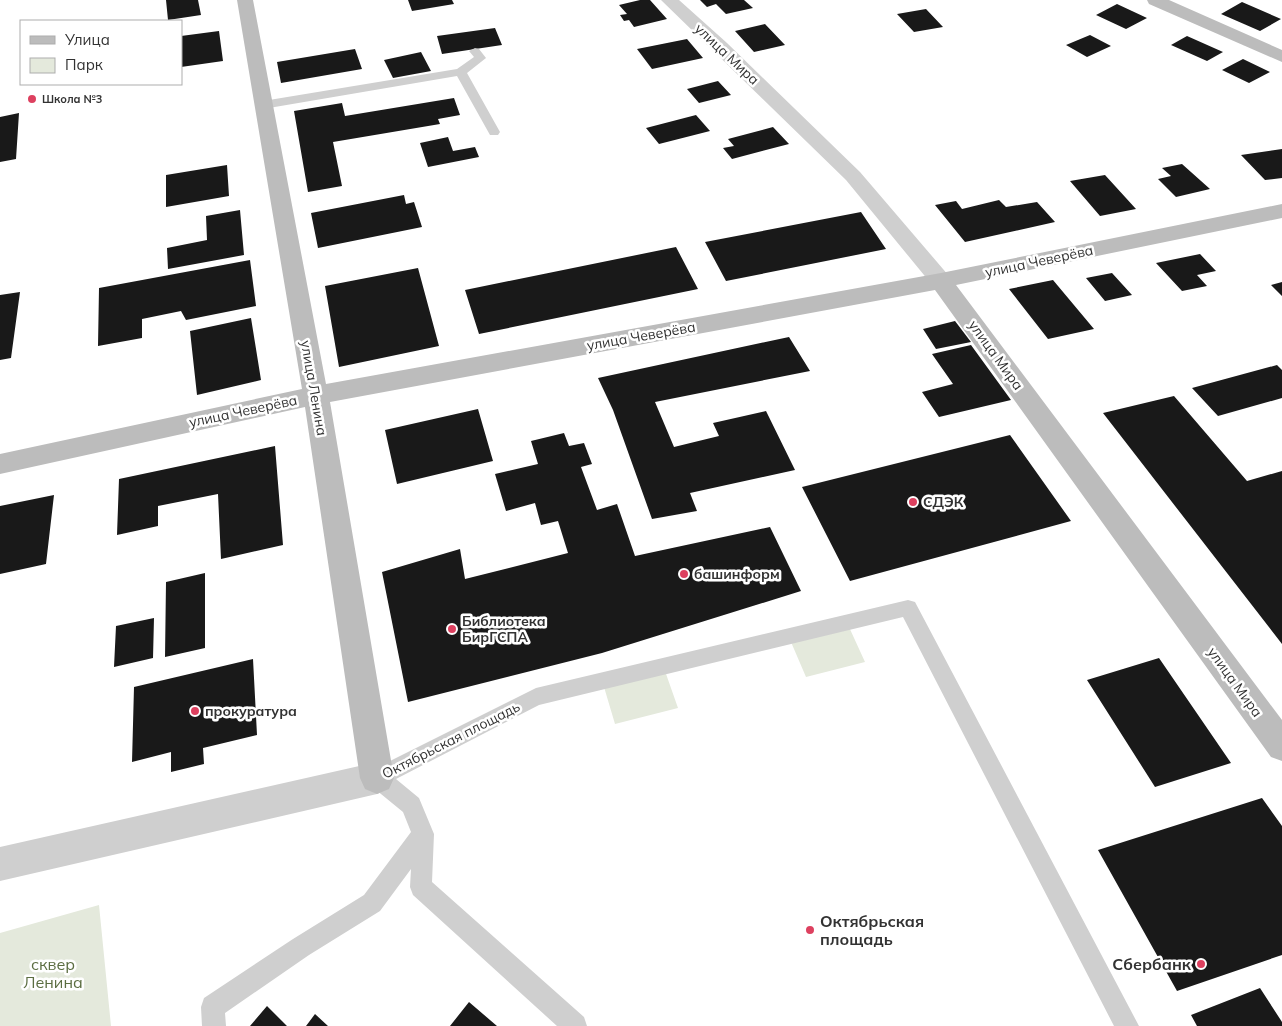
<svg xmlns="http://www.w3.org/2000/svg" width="1282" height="1026" viewBox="0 0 1282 1026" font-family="Mulish,sans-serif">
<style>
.green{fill:#e4e9dc}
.building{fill:#191919}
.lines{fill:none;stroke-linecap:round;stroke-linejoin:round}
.lane{fill:#cfcfcf;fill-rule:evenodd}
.street{fill:#cfcfcf;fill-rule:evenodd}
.secondary{fill:#bcbcbc;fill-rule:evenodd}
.poi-dot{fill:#dd405f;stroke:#fff;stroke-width:2}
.labels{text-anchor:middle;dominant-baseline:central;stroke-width:5;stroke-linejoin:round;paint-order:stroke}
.far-poi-label{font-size:11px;font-weight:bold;fill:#323232;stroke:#fff;text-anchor:start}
.street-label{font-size:14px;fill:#323232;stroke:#fff}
.poi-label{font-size:14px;font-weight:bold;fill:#323232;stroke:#fff;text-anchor:start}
.near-poi-label{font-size:16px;font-weight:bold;fill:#323232;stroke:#fff;text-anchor:start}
.near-park-label{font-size:16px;fill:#5b6d41;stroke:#fff}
</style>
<rect width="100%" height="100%" fill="#fff"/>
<!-- green -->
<path class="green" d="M849,627L865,662L806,677L791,642Z
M665,671L678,708L615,724L604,687Z
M99,905L111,1026H0V933Z"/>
<!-- building -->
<path class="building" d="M166,0H198L201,15L168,20Z
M408,0H452L454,4L412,11Z
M640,0H650L667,19L634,27L629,20L624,21L620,15L627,14L619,5Z
M700,0H744L753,8L726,14L716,4L707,7Z
M1242,2L1281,19L1260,31L1221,14Z
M1117,4L1147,18L1126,29L1096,15Z
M926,9L943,27L914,32L897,14Z
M765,24L785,45L754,52L735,31Z
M495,28L502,45L442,54L437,36Z
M219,31L223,61L181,67V36Z
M1090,35L1111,46L1087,57L1066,45Z
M1187,36L1223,52L1207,61L1171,45Z
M687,39L703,58L652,69L637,49Z
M355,49L362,69L281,83L277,62Z
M421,52L431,71L393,78L384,60Z
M1243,59L1270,72L1249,83L1222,70Z
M718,81L731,95L699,103L687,89Z
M454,98L460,115L438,119L440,124L333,142L342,186L308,192L294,111L342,103L345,116Z
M19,113L16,159L0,162V117Z
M696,115L710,131L659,144L646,128Z
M773,127L789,144L732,159L723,148L734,146L728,139Z
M448,137L453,151L475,147L479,157L428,167L420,143Z
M1282,149V178L1265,180L1241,155Z
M1182,164L1210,189L1176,197L1158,179L1171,176L1162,168Z
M227,165L229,196L166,207V175Z
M1105,175L1136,209L1100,216L1070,181Z
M404,195L406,204L414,202L422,227L318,248L311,213Z
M999,200L1006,207L1037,202L1055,222L965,242L935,205L956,201L962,209Z
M240,210L244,255L168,269L167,248L207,240L206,216Z
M861,212L886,249L726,281L705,242Z
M676,247L698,289L479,334L465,290Z
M1200,254L1216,271L1197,275L1207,286L1182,291L1156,263Z
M250,260L256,306L186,320L181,311L142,319V338L98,346L99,288Z
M418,268L439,346L339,367L325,286Z
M1112,273L1132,295L1105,301L1086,278Z
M1053,280L1094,329L1048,339L1009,289Z
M1282,282V296L1271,285Z
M20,292L11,358L0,360V295Z
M251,318L261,380L197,395L190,331Z
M955,321L971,342L936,349L923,329Z
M789,337L810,371L655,402L674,447L719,436L713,423L766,411L795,470L690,493L697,511L652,519L613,410L598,378Z
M971,345L1011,400L939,417L922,392L953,384L932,354Z
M1277,365L1282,370V398L1218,416L1192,388Z
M1174,396L1247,481L1282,471V644L1103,413Z
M478,409L493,461L397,484L385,430Z
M564,433L569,446L584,443L592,464L581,467L597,510L617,504L635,556L770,527L801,591L602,653L408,702L382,572L460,549L465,579L568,553L558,521L541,525L535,503L506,511L495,474L538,464L531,441Z
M1010,435L1071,521L850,581L802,487Z
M275,446L283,545L221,559L218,494L158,506V526L117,535L119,479Z
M54,495L46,564L0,574V506Z
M205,573V648L165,657L166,582Z
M154,618L153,658L114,667L116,626Z
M1159,658L1231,763L1155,787L1087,680Z
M253,659L257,735L203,748L204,764L171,772V752L132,762L134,687Z
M1262,798L1282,826V955L1177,991L1098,850Z
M1260,988L1282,1022V1026H1197L1191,1015Z
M469,1002L497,1026H450Z
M267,1006L287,1026H250Z
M315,1014L328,1026H306Z"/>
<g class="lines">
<!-- lane -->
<path class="lane" d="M475,48L479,49L486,58L467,73L500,132L498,135H490L457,76L263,109L257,105L263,101L457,69L474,57L469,51Z
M908,600L915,602L1139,1026H1114L903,617L539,705L396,779L419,798L434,834L432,882L584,1017L587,1026H557L413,895L410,887L411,869L380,911L309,955L225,1013L226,1026H202L201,1007L204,998L293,939L364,895L411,832L403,812L370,785L366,778L370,771L536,688Z"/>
<!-- street -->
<path class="street" d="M661,0H679L727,43L860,172L949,276L952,281L949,286L941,289L933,286L846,180Z
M377,762L389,767L394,778L389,789L377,794L0,881V847Z"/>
<!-- secondary -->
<path class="secondary" d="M237,0H253L326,384L941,273L1282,204V218L956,285L1282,720V761L1271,757L935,290L330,402L394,778L389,789L377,794L365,789L360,778L305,407L0,474V454L302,389Z
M1147,0H1169L1282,50V62L1149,4Z"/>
</g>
<!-- markers -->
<g class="poi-dot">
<circle cx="32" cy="99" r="5"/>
<circle cx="913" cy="502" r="5"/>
<circle cx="684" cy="574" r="5"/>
<circle cx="452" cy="629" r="5"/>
<circle cx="195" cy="711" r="5"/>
<circle cx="810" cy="930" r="5"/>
<circle cx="1201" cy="964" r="5"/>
</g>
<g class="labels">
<!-- far-poi labels -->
<g class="far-poi-label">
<text x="42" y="99">Школа №3</text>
</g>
<!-- street labels -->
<g class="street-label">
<text transform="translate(727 54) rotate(43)">улица Мира</text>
<text transform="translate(1039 261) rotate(-12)">улица Чеверёва</text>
<text transform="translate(641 336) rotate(-10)">улица Чеверёва</text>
<text transform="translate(996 355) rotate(54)">улица Мира</text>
<text transform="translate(314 388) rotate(80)">улица Ленина</text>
<text transform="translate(243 411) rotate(-12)">улица Чеверёва</text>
<text transform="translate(1235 682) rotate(54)">улица Мира</text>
<text transform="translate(451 740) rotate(-27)">Октябрьская площадь</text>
</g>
<!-- poi labels -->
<g class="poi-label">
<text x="923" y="502">СДЭК</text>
<text x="694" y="574">башинформ</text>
<text x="462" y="621">Библиотека<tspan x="462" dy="16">БирГСПА</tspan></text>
<text x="205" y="711">прокуратура</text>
</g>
<!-- near-poi labels -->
<g class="near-poi-label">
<text x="820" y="921">Октябрьская<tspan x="820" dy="18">площадь</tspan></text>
<text x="1191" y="964" text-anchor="end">Сбербанк</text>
</g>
<!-- near-park labels -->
<g class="near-park-label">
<text x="53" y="964">сквер<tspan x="53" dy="18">Ленина</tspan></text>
</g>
</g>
<!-- legend -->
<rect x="20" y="20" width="162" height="65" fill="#ffffff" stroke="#adadad"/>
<rect x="30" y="36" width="25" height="8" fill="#bcbcbc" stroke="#adadad"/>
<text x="65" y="45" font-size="15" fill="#323232">Улица</text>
<rect x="30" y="58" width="25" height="15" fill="#e4e9dc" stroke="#adadad"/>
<text x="65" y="70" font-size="15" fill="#323232">Парк</text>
</svg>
